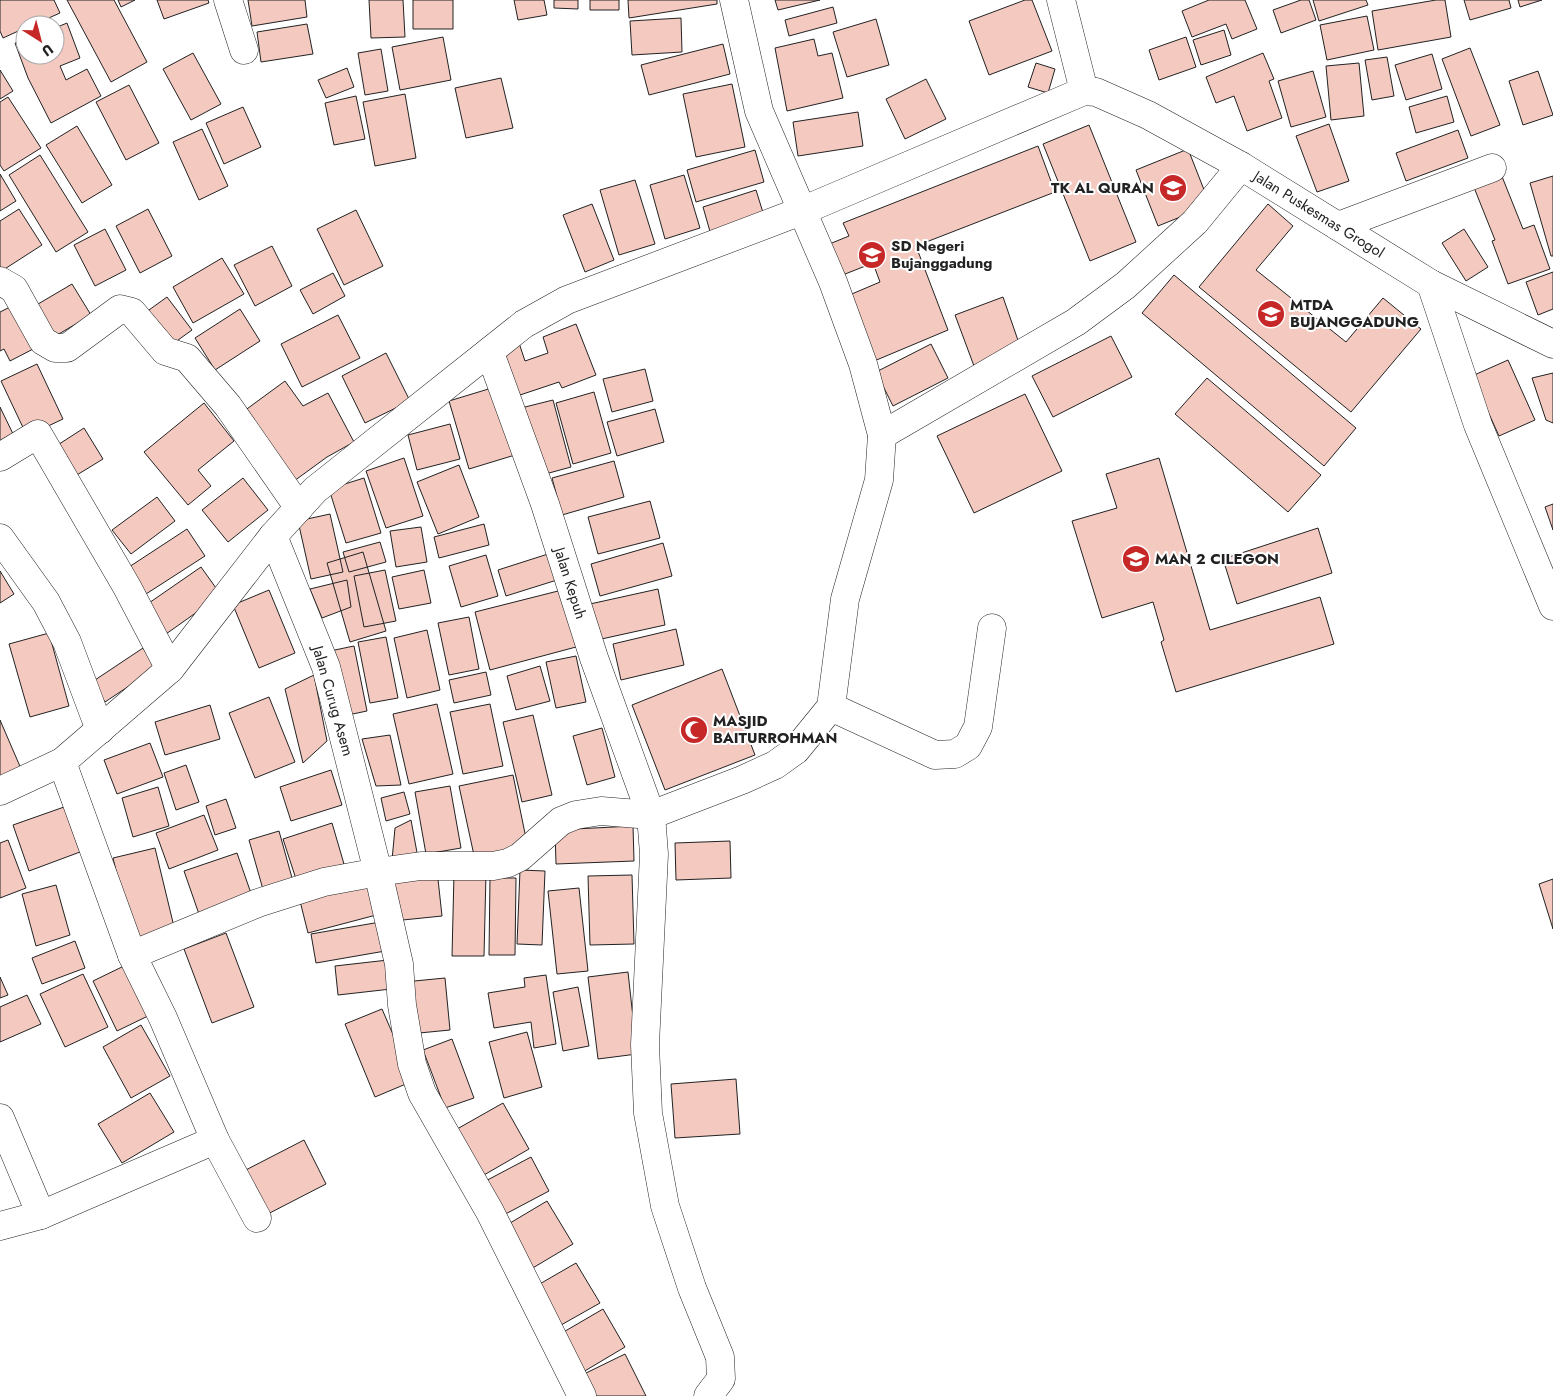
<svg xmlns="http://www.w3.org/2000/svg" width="1553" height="1396" viewBox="0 0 1553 1396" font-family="Jost,sans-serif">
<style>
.building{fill:#f3c9c0;stroke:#222}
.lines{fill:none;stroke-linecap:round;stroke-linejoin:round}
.minor-casing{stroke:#222;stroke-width:29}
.minor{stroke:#fff;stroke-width:28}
.labels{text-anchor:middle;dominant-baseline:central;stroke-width:4;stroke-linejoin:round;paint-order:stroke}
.poi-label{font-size:15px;font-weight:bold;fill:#222;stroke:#fff;text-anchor:start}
.street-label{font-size:15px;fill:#222;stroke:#fff}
</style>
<rect width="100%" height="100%" fill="#fff"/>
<!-- building -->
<path class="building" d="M0,0H54L60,13L33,25H25V28L3,38L0,31Z
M67,0H114L147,62L111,82Z
M118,0H135L121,7Z
M157,0H208L209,3L164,19Z
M248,0H305L307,17L252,26Z
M369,0H403L405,37L371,38Z
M413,0H453V29H413Z
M514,0H544L547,15L518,20Z
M554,0H578V9L554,8Z
M590,0H619V10H590Z
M628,0H717V4L629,18Z
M775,0H820L778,10Z
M1025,0H1032L1052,51L989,75L969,21Z
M1209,0H1245L1257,29L1232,39L1226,24L1192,37L1182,11Z
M1301,0H1309L1316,20L1281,33L1273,10Z
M1313,0H1366L1368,5L1319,21Z
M1436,0H1445L1451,37L1378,50L1372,11Z
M1464,0H1509L1511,8L1470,20Z
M1518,0H1542L1520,7Z
M833,7L837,23L789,36L785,20Z
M1367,16L1374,50L1327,60L1320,25Z
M681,18L682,52L632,55L630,21Z
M876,19L889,65L847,77L833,32Z
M67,23L80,58L60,66L66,80L87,69L101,96L51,123L28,78L15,43L25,40V55H55V28Z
M307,24L313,54L261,62L257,32Z
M1224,30L1231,55L1201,65L1193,40Z
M443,37L451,80L400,90L392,47Z
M1186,37L1196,67L1159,80L1149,50Z
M814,39L818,56L832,53L843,98L787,111L775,48Z
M723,44L730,74L649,95L641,65Z
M1470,48L1500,125L1471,136L1442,59Z
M381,49L388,91L365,95L358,53Z
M193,53L221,104L191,120L163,69Z
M1263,53L1274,79L1269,81L1282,118L1247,131L1234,96L1216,103L1206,77Z
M1432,54L1442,89L1406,100L1395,65Z
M1387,57L1394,96L1372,100L1365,60Z
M1036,63L1055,69L1048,93L1028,87Z
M1359,63L1364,116L1331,120L1326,66Z
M347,68L354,87L326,98L318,80Z
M0,70L13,91L0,99Z
M1313,71L1326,117L1291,127L1278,81Z
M1538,71L1553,115L1523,125L1509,81Z
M501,78L513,128L466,138L455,88Z
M926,79L946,119L905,139L886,99Z
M732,84L745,147L696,157L683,94Z
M129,85L159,143L126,160L96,102Z
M405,94L416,158L375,166L363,102Z
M356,96L365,139L334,145L325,103Z
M1447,96L1454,122L1416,133L1409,107Z
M8,97L41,148L4,171L0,165V102Z
M243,107L261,147L224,164L206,123Z
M858,112L863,146L798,156L793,122Z
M1329,124L1349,181L1317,192L1296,136Z
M1089,125L1136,242L1090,261L1043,144Z
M77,126L112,185L82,203L46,145Z
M202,129L228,186L199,200L173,142Z
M1458,130L1468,158L1406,181L1396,153Z
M1038,146L1055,192L916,246L948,330L867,364L840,299L880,282L873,263L835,278L822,247L849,236L843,223Z
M1188,149L1210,205L1158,226L1136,170Z
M755,150L764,182L696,202L687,170Z
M40,155L88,232L56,252L9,175Z
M0,174L16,201L0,211Z
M1501,174L1523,229L1534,225L1550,269L1508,284L1492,241L1495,240L1473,185Z
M684,175L700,228L665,239L650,185Z
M1553,176V256H1551L1530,183Z
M635,180L655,244L619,255L600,190Z
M756,190L765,219L711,235L703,207Z
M592,204L614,260L585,272L563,215Z
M1268,204L1293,226L1256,270L1346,342L1383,298L1421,329L1351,412L1199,287Z
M19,209L42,245L0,272V221Z
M148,209L172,256L140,273L116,226Z
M356,210L383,266L344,285L317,229Z
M105,229L126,270L95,286L74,245Z
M1464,229L1488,267L1466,281L1442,243Z
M272,246L292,286L255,306L234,265Z
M222,258L244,294L193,323L173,287Z
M1553,272V309L1538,315L1526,282Z
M333,273L345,296L313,314L300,290Z
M1174,275L1356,428L1324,466L1142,313Z
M72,284L91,315L52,338L33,307Z
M167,297L192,330L167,348L142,315Z
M1003,297L1021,349L974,366L955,315Z
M14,305L37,347L10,361L4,349L0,351V312Z
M240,309L260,341L215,370L195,338Z
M338,315L360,358L302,387L281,344Z
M576,324L596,375L562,388L559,382L514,397L500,350L519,343L525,361L548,353L543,337Z
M1111,336L1132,377L1053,417L1032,376Z
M931,344L948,378L893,406L876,372Z
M386,353L410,401L365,423L342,376Z
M1508,360L1535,420L1499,436L1472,376Z
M37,364L63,419L27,436L1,381Z
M645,369L653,401L612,412L603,379Z
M1553,373V423L1546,420L1532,378Z
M1207,378L1321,475L1288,512L1175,414Z
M285,381L303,406L328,393L354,442L327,457L290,484L240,414Z
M495,387L515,455L469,469L449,401Z
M594,392L611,453L573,464L556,403Z
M1025,394L1062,471L974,513L937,436Z
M553,400L571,467L538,476L521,408Z
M204,403L234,441L198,470L211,486L188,505L144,452Z
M0,407L16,440L0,448Z
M655,409L664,442L617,456L607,422Z
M450,424L460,459L417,470L408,435Z
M84,428L103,459L72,478L53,448Z
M404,458L423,516L386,528L366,471Z
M1159,458L1210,630L1320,597L1334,644L1176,692L1161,642L1164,640L1153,602L1102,618L1072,521L1117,508L1106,474Z
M614,461L624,497L562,515L552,478Z
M459,465L479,517L438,534L417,482Z
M243,478L268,510L228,542L202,510Z
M364,478L381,533L346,543L329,489Z
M157,497L175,521L131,554L112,530Z
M650,501L660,538L598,554L588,517Z
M1553,504V530L1545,507Z
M330,514L343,572L311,579L298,521Z
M484,524L489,545L439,558L434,537Z
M421,527L427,562L396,567L390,531Z
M1318,528L1332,573L1237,604L1223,559Z
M187,529L205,556L146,594L129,567Z
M380,542L386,562L349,572L343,552Z
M663,543L672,576L600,596L591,564Z
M363,552L386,631L350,642L327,563Z
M548,554L557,580L506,596L498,570Z
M486,555L498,596L461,607L449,566Z
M201,567L221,595L166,634L146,605Z
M385,570L396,621L364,627L354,576Z
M424,570L431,603L399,609L392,577Z
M0,571L14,594L0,603Z
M347,580L351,607L322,618L310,589Z
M658,589L665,625L597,640L590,604Z
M269,590L295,653L259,668L233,605Z
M562,590L576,647L490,670L475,612Z
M469,617L479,669L449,675L438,623Z
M676,629L684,665L621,680L613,644Z
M427,630L440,690L407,698L394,638Z
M49,633L69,706L30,717L9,644Z
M386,637L398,698L370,703L358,642Z
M354,646L367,711L343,716L330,651Z
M143,648L156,668L105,702L92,682Z
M576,656L586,702L556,708L546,662Z
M540,666L550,701L516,710L507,676Z
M722,669L755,755L665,790L632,705Z
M486,672L491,695L454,703L449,680Z
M314,675L327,741L303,763L285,689Z
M269,697L295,762L255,778L229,713Z
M437,704L453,774L409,784L393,714Z
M490,704L503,766L463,774L450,712Z
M210,705L220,739L165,755L155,722Z
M533,715L552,795L522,802L503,722Z
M0,720L22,771L0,781Z
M602,728L615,777L587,785L573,736Z
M390,735L401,785L376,786L362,739Z
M150,743L163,777L117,794L104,760Z
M186,765L199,802L176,810L164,773Z
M331,770L342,805L291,821L280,787Z
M513,775L528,848L475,860L459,786Z
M450,786L461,848L426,854L415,792Z
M158,787L169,826L133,837L122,798Z
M404,792L410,814L386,821L381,798Z
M226,799L236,828L215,835L206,806Z
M64,807L80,852L29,871L13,825Z
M204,815L218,850L169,869L156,833Z
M411,820L418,858L392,860L395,828Z
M332,823L344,864L296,879L283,839Z
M633,826L634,861L556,864L555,830Z
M279,831L294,885L264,893L249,840Z
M8,840L26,888L0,898V843Z
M730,841L731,878L676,880L675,843Z
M155,848L176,935L134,945L113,858Z
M237,853L253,899L200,917L184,871Z
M437,870L442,916L393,921L389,875Z
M520,870L545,871L542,945L517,944Z
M454,873H486L484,956H452Z
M632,875L634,944L590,945L588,876Z
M371,878L380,914L308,933L299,897Z
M490,878H516L515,955H489Z
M1553,879V929L1539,884Z
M56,885L70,935L36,946L22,894Z
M579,888L588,971L557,974L548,891Z
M386,921L391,950L316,963L311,934Z
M226,933L254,1007L212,1023L184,949Z
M75,941L85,968L42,984L32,958Z
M388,960L391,989L338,995L335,966Z
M126,965L150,1015L117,1031L93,981Z
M628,972L637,1054L598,1059L588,977Z
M83,974L108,1027L65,1047L40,994Z
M546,975L556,1044L534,1048L531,1022L494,1028L488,993L525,987L524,978Z
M0,977L8,995L0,998Z
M445,978L450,1030L409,1034L404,982Z
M578,987L589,1046L563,1051L553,992Z
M27,995L41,1024L0,1042V1007Z
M382,1009L413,1081L375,1097L345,1024Z
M141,1025L170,1076L131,1098L103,1047Z
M527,1032L542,1087L504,1098L489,1042Z
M452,1039L474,1098L445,1108L423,1050Z
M736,1079L740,1134L675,1138L671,1084Z
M150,1093L174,1132L122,1163L98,1124Z
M503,1103L529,1149L477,1179L450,1133Z
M304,1140L326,1184L260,1218L238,1174Z
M531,1157L549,1191L496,1219L478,1185Z
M547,1201L573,1244L526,1272L500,1229Z
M576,1263L600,1303L554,1329L531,1289Z
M603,1309L625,1347L578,1375L555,1337Z
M625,1354L646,1396H595L584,1374Z"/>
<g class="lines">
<defs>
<g id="minor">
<path d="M228,0L244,50"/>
<path d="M1061,0L1084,91"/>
<path d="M1338,226L1492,168"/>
<path d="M0,281L14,289L43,341L55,348H67L120,309L132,312L165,351L187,358L228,406L299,508"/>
<path d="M1431,284L1478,425L1553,606"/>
<path id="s1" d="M490,353L545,504L594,658L651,815L654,854L645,1045L648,1113L665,1206L692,1288L720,1357L721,1379L708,1396"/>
<path d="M882,435L1076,322L1126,285L1195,222L1241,166"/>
<path d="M0,457L38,434L127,587L170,669"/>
<path d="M0,538L46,602L67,642L100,730"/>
<path d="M831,707L935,755L955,754L968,746L978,727L992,628"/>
<path d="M62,762L132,955L163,1018L215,1140L257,1218"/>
<path id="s2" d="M0,791L62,762L170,669L273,536L315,490L524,324L567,300L804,210L1084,91L1096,92L1148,115L1241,166L1431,284L1553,344"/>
<path d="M132,955L258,903L324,882L378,872L326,667L273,536"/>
<path d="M0,1118L41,1215"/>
<path d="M0,1226L41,1215L215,1140"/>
<path d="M582,1396L490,1212L422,1093L412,1064L402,1005L399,964L378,872L421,866H493L508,863L520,857L561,821L576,815L601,811L651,815L742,780L775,765L796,750L831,707L845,599L879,480L882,435L863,364L833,282L759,111L734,0"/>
</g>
</defs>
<!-- minor casing -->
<use href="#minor" class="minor-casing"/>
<!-- minor -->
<use href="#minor" class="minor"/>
</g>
<!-- icons -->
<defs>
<symbol id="school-disc" viewBox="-11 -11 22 22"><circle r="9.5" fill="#c62828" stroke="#fff"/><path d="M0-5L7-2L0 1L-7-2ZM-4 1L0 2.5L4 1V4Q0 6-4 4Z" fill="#fff"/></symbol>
<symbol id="mosque-disc" viewBox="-11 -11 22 22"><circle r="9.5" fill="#c62828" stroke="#fff"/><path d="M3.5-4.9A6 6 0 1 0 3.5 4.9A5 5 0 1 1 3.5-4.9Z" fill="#fff"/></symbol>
</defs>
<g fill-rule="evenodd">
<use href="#school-disc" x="1157" y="172" width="32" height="32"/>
<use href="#school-disc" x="856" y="239" width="32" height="32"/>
<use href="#school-disc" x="1255" y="298" width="32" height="32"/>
<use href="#school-disc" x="1120" y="543" width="32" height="32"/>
<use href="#mosque-disc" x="678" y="714" width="32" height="32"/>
</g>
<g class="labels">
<!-- poi labels -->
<g class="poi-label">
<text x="1154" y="188" text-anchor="end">TK AL QURAN</text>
<text x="891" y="246">SD Negeri<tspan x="891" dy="17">Bujanggadung</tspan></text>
<text x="1290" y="305">MTDA<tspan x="1290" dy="17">BUJANGGADUNG</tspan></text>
<text x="1155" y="559">MAN 2 CILEGON</text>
<text x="713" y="721">MASJID<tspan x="713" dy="17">BAITURROHMAN</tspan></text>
</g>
<!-- street labels -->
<g class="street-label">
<text stroke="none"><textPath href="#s2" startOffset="1582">Jalan Puskesmas Grogol</textPath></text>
<text stroke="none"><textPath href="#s1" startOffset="244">Jalan Kepuh</textPath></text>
<text transform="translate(333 701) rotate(74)">Jalan Curug Asem</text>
</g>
</g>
<!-- north arrow -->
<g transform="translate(40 40) rotate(144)"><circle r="24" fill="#ffffff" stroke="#a7a7a7"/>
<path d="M0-4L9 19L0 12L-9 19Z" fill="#c62828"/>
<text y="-8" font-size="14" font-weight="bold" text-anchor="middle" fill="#222222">U</text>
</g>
</svg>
